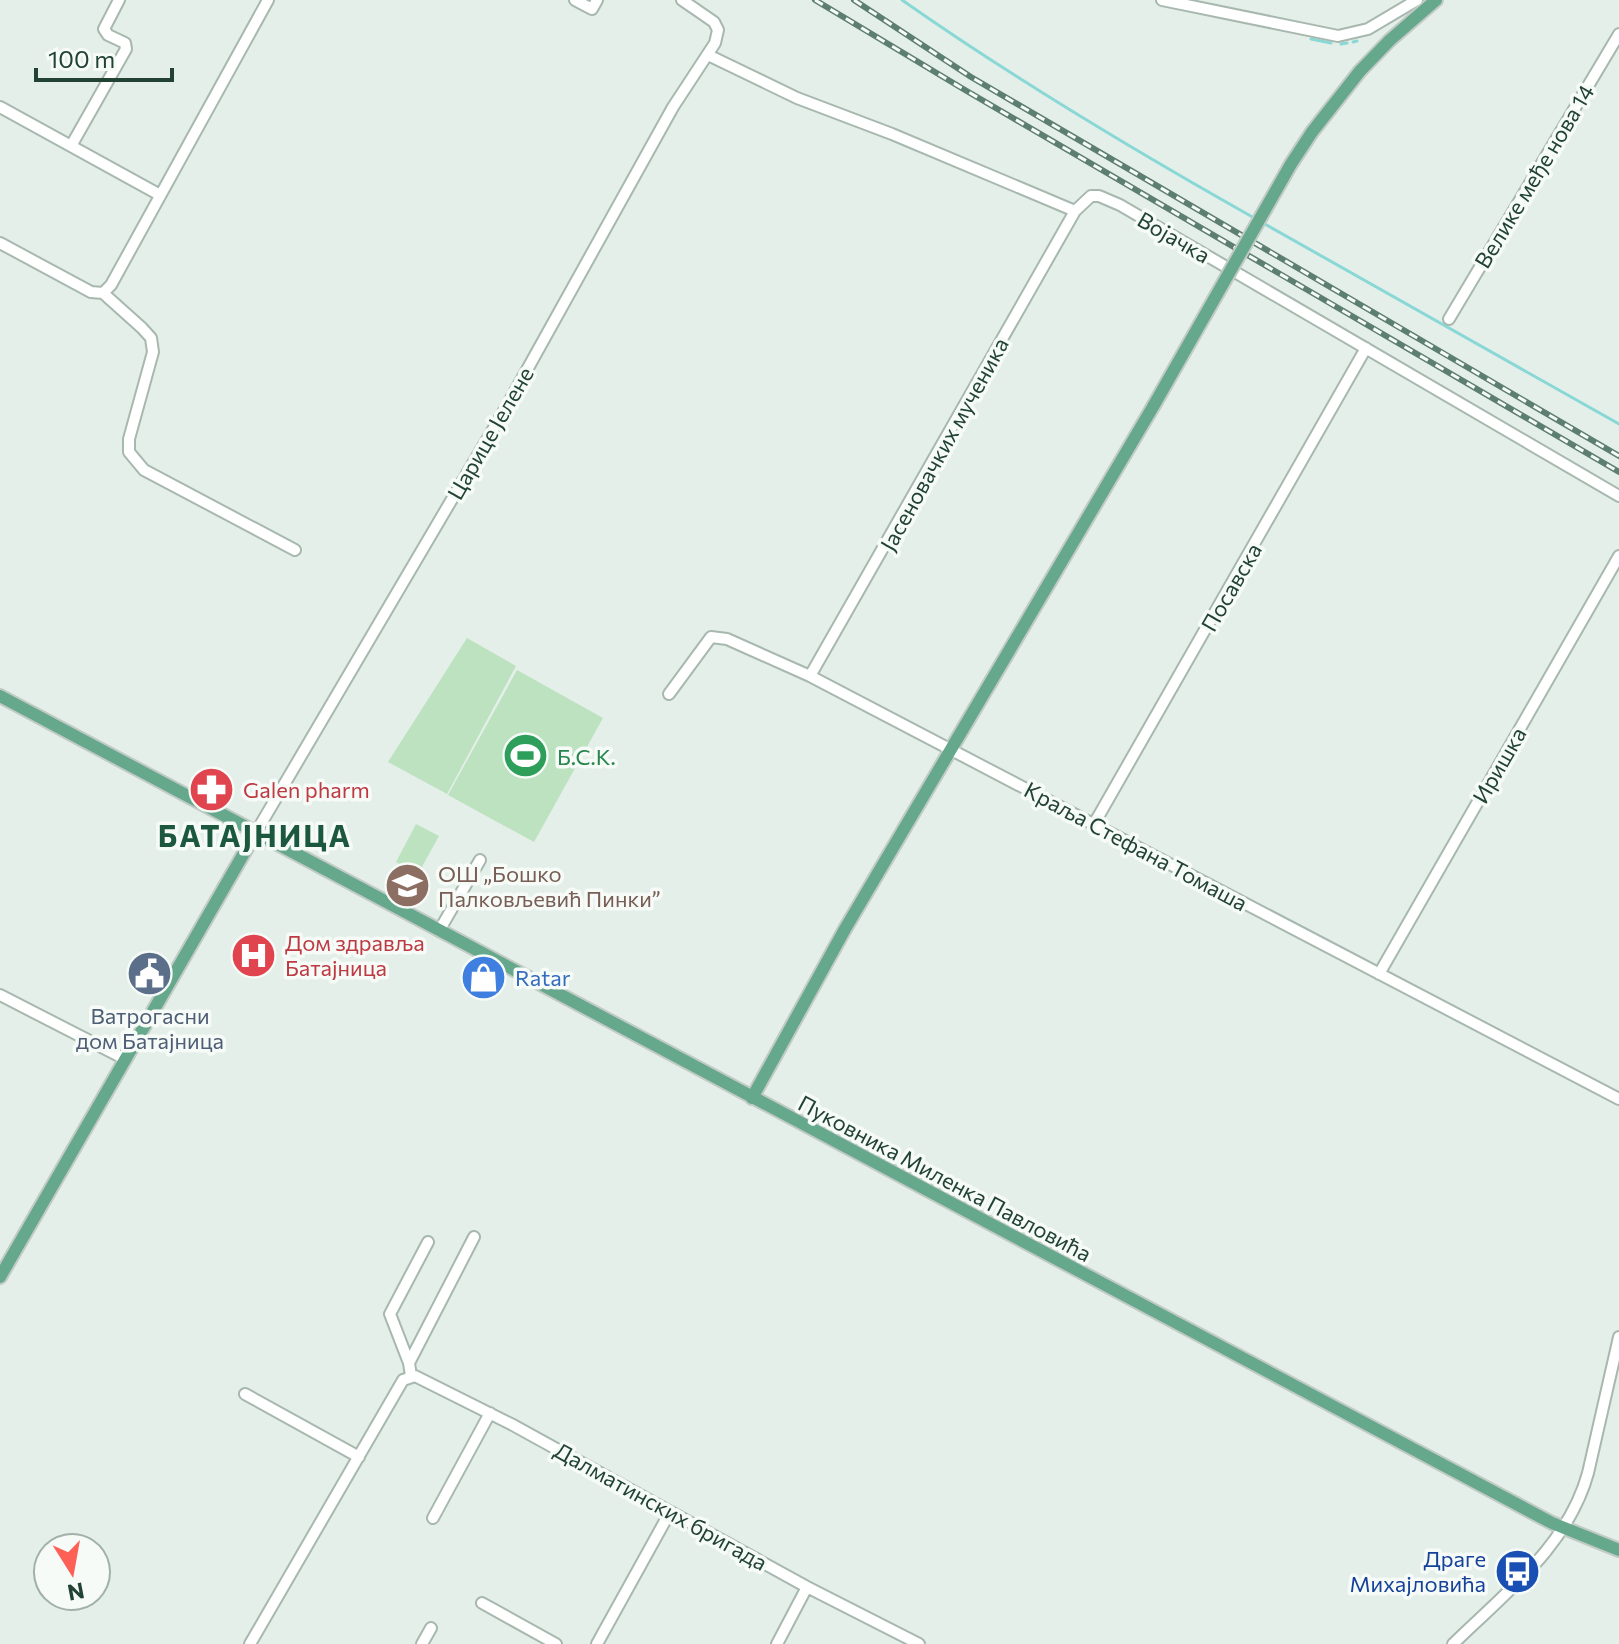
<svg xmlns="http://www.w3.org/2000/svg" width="1619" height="1644" viewBox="0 0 1619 1644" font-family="Commissioner,sans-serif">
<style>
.green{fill:#bde2c0}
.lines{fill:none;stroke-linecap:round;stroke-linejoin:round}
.stream{stroke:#89d8d6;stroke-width:3}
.minor-casing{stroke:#a7b8af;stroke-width:14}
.major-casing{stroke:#c1cac6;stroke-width:16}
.minor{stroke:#fff;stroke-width:10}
.major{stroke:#66a88b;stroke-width:12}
.rail-casing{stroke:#5d7f6f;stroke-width:6}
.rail{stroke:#f6fbf8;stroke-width:3;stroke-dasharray:9;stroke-linecap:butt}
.major-bridge-casing{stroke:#c1cac6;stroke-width:16;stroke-linecap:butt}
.major-bridge{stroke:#66a88b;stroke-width:12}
.labels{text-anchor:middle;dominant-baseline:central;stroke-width:7;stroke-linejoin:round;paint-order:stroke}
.street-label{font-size:22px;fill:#224334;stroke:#f6fbf8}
.leisure-label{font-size:22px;fill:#27864d;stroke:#f6fbf8;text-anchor:start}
.health-label{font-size:22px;fill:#be3a42;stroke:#f6fbf8;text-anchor:start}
.education-label{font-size:22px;fill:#785e54;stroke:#f6fbf8;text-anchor:start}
.shop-label{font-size:22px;fill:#366cbe;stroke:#f6fbf8;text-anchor:start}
.service-label{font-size:22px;fill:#4e5e75;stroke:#f6fbf8}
.transit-label{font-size:22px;fill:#164399;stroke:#f6fbf8;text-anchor:end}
.district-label{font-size:30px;font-weight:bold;letter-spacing:2px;fill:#1b583e;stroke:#f6fbf8}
</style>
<rect width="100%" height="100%" fill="#e5efe9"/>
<!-- green -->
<path class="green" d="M467,638L516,666L447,794L388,762Z
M517,670L603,718L534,842L448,795Z
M416,824L439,836L418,874L396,862Z"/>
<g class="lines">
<!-- stream -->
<path class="stream" d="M902,0C1016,80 1135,151 1256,219
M1311,39L1331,43
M1353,42L1357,41
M1341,44L1347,43
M1263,223L1619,424"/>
<defs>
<path id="minor" d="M575,0L592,9L597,0
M1162,0L1338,36L1368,29L1417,0
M708,55L797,98L892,134L1075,211
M0,107L160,195
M71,146L126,49L125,43L108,35L104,29L119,0
M0,243L91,292L103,293L142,328L151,338L153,352L129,439V452L144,470L295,550
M103,293L111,285L268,0
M1449,319L1619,34
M810,676L1075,211L1091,196H1099L1120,205L1619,496
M669,694L711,637L727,639L810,676L1619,1099
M1094,824L1366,348
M255,834L508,404L673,107L715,43L718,30L714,22L682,0
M439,931L480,860
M1379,974L1619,556
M0,995L125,1059
M409,1363L390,1314L428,1242
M411,1376L409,1363L474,1237
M245,1394L359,1457
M433,1518L490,1413
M482,1603L556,1644
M250,1644L403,1380L415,1376L511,1424L807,1587L919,1644
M422,1644L431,1628
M597,1644L670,1512
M777,1644L807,1587
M1453,1644C1505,1593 1568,1546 1588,1473L1619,1337"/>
<path id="major" d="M1360,71L1390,40L1436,0
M0,696L1552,1523L1619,1550
M752,1098L845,929L1154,405
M0,1277L255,834"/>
</defs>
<!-- minor casing -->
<use href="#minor" class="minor-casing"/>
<!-- major casing -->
<use href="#major" class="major-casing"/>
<!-- minor -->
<use href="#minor" class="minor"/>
<!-- major -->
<use href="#major" class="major"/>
<defs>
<path id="rail" d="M815,0L965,90L1619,472
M854,0L971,77L1619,456"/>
</defs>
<!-- rail casing -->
<use href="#rail" class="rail-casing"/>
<!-- rail -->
<use href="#rail" class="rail"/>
<defs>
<path id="major-bridge" d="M1154,405L1291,164L1312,132L1360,71"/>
</defs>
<!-- major-bridge casing -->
<use href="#major-bridge" class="major-bridge-casing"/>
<!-- major-bridge -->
<use href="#major-bridge" class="major-bridge"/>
</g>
<!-- icons -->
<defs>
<symbol id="stadium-disc" viewBox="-11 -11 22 22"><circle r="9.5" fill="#2e9e5b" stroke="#f6fbf8"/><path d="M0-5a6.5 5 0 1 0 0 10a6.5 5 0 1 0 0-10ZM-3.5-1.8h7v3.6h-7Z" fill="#fff"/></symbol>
<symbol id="pharmacy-disc" viewBox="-11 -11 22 22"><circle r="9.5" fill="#e0444e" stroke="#f6fbf8"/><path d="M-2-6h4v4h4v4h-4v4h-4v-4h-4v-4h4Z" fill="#fff"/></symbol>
<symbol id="school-disc" viewBox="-11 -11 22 22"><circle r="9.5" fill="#8d6e63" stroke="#f6fbf8"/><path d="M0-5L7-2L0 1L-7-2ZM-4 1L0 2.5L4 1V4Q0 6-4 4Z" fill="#fff"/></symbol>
<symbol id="hospital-disc" viewBox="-11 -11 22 22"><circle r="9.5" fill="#e0444e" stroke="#f6fbf8"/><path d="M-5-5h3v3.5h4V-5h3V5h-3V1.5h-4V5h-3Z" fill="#fff"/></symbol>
<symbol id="civic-disc" viewBox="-11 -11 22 22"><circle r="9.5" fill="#5c6f8a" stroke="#f6fbf8"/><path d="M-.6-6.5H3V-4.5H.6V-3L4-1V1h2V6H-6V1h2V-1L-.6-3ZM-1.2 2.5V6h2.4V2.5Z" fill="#fff"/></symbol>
<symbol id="shop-disc" viewBox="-11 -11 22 22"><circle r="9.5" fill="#3f7fe0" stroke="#f6fbf8"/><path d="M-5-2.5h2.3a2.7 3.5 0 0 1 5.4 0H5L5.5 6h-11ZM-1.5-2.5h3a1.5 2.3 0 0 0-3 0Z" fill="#fff"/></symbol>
<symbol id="bus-disc" viewBox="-11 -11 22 22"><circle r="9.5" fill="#1a4fb4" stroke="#f6fbf8"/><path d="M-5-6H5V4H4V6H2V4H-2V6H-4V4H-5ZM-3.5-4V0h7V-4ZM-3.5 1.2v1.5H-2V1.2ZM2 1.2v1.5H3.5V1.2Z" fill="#fff"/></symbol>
</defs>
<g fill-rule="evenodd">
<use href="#stadium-disc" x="500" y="730" width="51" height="51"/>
<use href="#pharmacy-disc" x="186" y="764" width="51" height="51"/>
<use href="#school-disc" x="382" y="860" width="51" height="51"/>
<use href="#hospital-disc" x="228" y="930" width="51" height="51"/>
<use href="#civic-disc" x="124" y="948" width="51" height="51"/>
<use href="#shop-disc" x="458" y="952" width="51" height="51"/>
<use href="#bus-disc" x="1492" y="1546" width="51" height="51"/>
</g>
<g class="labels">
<!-- street labels -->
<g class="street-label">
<text transform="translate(1534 176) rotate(-59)">Велике међе нова 14</text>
<text transform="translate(1174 237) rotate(30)">Војачка</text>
<text transform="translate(490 433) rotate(-60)">Царице Јелене</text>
<text transform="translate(944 444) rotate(-61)">Јасеновачких мученика</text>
<text transform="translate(1231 587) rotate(-60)">Посавска</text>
<text transform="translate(1499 765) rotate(-60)">Иришка</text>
<text transform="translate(1136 846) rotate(28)">Краља Стефана Томаша</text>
<text transform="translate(945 1178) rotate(28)">Пуковника Миленка Павловића</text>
<text transform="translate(661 1506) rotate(29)">Далматинских бригада</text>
</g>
<!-- leisure labels -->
<g class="leisure-label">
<text x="557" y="756">Б.С.К.</text>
</g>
<!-- health labels -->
<g class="health-label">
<text x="243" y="789">Galen pharm</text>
<text x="285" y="942">Дом здравља<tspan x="285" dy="25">Батајница</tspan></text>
</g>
<!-- education labels -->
<g class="education-label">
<text x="438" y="873">ОШ „Бошко<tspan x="438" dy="25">Палковљевић Пинки”</tspan></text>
</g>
<!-- shop labels -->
<g class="shop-label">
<text x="515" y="977">Ratar</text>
</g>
<!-- service labels -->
<g class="service-label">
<text x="150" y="1015">Ватрогасни<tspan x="150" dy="25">дом Батајница</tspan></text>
</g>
<!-- transit labels -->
<g class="transit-label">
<text x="1486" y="1558">Драге<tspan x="1486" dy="25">Михајловића</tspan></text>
</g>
<!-- district labels -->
<g class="district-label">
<text x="255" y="834">БАТАЈНИЦА</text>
</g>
</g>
<!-- north arrow -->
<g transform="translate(72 1572) rotate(169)"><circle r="38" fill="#f6fbf8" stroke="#a1b1aa" stroke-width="2"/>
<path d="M0-6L14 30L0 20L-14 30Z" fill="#fd6055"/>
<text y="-12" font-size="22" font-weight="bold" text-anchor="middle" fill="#224334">N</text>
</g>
<!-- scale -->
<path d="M36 68v12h136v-12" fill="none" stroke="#224334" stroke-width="4"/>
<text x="48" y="68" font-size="24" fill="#224334" stroke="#f6fbf8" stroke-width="6" paint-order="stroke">100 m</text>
</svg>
